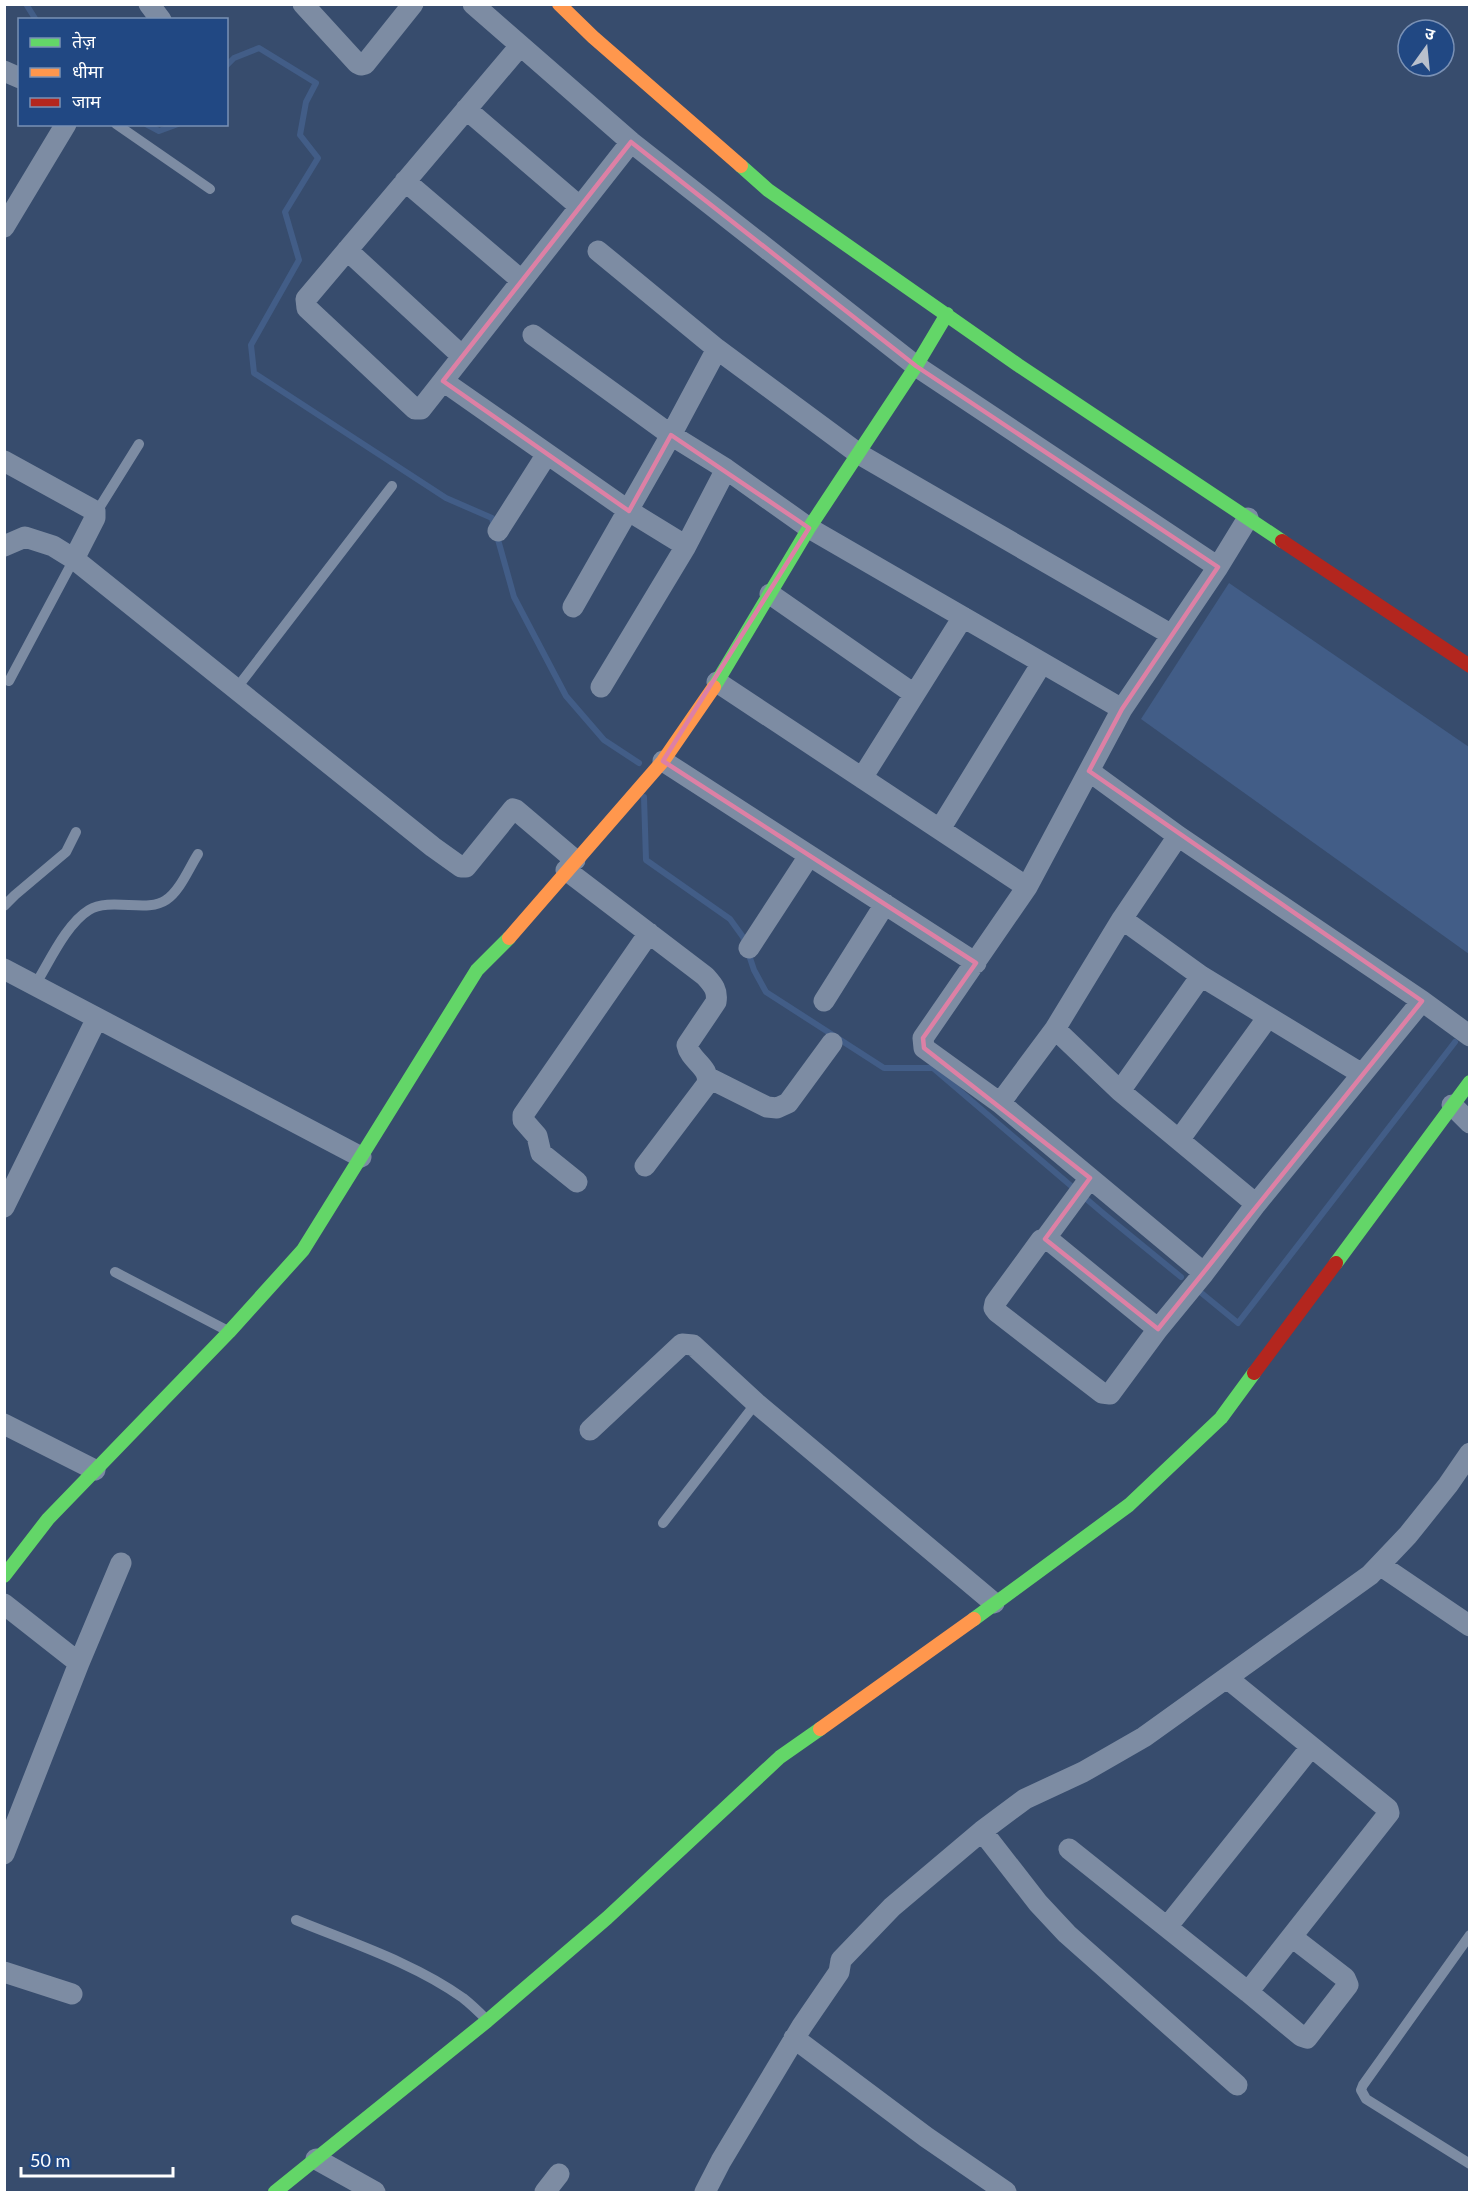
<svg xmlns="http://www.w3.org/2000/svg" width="1474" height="2197" viewBox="0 0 1474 2197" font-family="Lato,'Noto Sans Devanagari',sans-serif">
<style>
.water{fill:#425d87}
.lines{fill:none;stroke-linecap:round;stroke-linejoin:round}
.stream{stroke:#425d87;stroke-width:6}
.lane{stroke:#7d8ca3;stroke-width:10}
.street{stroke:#7d8ca3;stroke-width:21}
.fast{stroke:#63d668;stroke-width:14}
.slow{stroke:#ff974d;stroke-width:14}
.jam{stroke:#b3261e;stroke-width:14}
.marked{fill:none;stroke:#dd80a5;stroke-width:4.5;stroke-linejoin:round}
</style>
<rect width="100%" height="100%" fill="#374c6d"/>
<!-- water -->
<path class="water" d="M1229,583L1469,747V954L1141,719Z"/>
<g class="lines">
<!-- stream -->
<path class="stream" d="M26,4L36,20
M226,66L234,58L259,48L316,83L306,102L300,135L318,158L285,212L299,260L251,345L254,373L446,498L492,518L494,526
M146,124L159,131L178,124
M497,536L514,597L566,696L604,740L639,763
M644,797L646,860L730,919L743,937L754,970L766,992L884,1068H933L1104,1214L1181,1277
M1199,1291L1238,1323L1455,1042"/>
<!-- lane -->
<path class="lane" d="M116,124L210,189
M96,513L139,444
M9,681L74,559
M236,689L392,486
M4,906L15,895L66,852L76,832
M35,985C49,963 66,924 89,910C110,897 148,913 166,900C180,891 189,868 198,854
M115,1272L228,1331
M663,1523L756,1403
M296,1920C352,1943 414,1963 463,1998C472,2005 480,2013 487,2020
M1470,1935L1363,2085L1361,2090L1366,2099L1470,2164"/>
<!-- street -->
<path class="street" d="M149,4L161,20
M303,4L357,63L361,65L365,64L413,4
M473,4L631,142L916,366L1218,567
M520,46L306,299L307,308L415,409H421L631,142
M4,71L20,78
M466,109L579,206
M405,181L521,280
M4,227L66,124
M347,250L462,356
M598,251L717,349L859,454L1172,635
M533,335L671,435L726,469L809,528L1122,709
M443,381L629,511L686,546
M4,461L95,511V518L74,559
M498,531L547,454
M4,546L25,537L53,546L74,559L433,847L461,867H466L513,809L516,810L575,860
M770,594L914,694
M573,607L671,435L717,349
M717,682L1027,887
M601,687L686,546L726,469
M663,761L976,963
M1089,771L1178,836L1422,1001L1470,1036
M862,778L963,617
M940,829L1042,663
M566,870L705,976C713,985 718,990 716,1002L687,1045C690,1061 711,1067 707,1084L645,1166
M1122,919L1201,976L1362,1074
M749,948L809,856
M4,969L361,1157
M824,1001L885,904
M1055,1029L1120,1091L1256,1204
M709,1078L767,1107L777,1108L788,1103L832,1043
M1120,1091L1201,976
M1000,1103L1055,1029L1122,919L1178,836
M1452,1105L1470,1123
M1179,1140L1268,1017
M577,1182L541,1153L537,1136L523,1120V1115L649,933
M4,1207L97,1018
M1045,1239L1090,1178
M1204,1273L1000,1103L924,1048L923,1038L1027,887L1122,709L1218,567L1248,518
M1158,1329L1049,1240H1041L995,1303L994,1308L997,1312L1102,1393L1110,1394L1158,1329L1204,1273L1256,1204L1422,1001
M4,1424L95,1470
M590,1430L682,1344L693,1345L756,1403L994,1603
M1380,1565L1470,1626
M4,1604L79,1663
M982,1831L1038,1903L1067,1934L1237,2085
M1069,1849L1248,1992L1389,1813L1388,1809L1227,1678
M4,1854L79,1663L121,1563
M1167,1927L1311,1747
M4,1972L72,1994
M1248,1992L1301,2036L1307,2038L1348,1985L1345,1978L1292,1937
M794,2038L926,2137L1006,2192
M316,2159L375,2192
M545,2192L559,2174
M705,2192L721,2161L802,2026L839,1972L841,1960L892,1907L982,1831L1025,1799L1083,1772L1144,1737L1370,1575L1408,1535L1448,1485L1470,1453"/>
<!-- fast -->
<path class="fast" d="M741,166L768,190L1018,365L1282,541
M714,687L809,528L916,366L947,314
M1336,1263L1470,1082
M4,1576L48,1519L229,1332L303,1250L477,970L509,938
M974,1619L1129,1505L1221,1418L1254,1373
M275,2192L487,2021L607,1918L780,1757L820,1729"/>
<!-- slow -->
<path class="slow" d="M559,4L593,37L741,166
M509,938L663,761L714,687
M820,1729L974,1619"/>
<!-- jam -->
<path class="jam" d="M1282,541L1470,666
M1254,1373L1336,1263"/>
</g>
<!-- marked area -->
<path class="marked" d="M631,142L916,366L1218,567L1122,709L1089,771L1422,1001L1158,1329L1045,1239L1090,1178L924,1048L923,1038L976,963L663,761L809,528L671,435L629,511L443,381Z"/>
<!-- border -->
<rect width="1474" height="2197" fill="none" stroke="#ffffff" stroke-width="12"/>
<!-- legend -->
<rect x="18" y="18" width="210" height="108" fill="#214883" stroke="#7a91b5" stroke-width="1.5"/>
<rect x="30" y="38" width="30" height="9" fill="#63d668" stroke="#7a91b5" stroke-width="1.5"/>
<text x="72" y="48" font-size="18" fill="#ffffff">तेज़</text>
<rect x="30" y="68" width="30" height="9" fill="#ff974d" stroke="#7a91b5" stroke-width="1.5"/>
<text x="72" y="78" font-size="18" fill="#ffffff">धीमा</text>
<rect x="30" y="98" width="30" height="9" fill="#b3261e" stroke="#7a91b5" stroke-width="1.5"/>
<text x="72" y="108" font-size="18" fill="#ffffff">जाम</text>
<!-- north arrow -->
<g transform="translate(1426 48) rotate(15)"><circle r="28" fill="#214883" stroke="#7a91b5" stroke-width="1.5"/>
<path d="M0-4.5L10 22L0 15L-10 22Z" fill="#b9c0cc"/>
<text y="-9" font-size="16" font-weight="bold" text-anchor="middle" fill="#ffffff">उ</text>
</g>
<!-- scale -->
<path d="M21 2167v9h152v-9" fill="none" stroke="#ffffff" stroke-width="3"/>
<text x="30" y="2167" font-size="18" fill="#ffffff" stroke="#214883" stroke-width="4.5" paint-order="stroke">50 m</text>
</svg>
